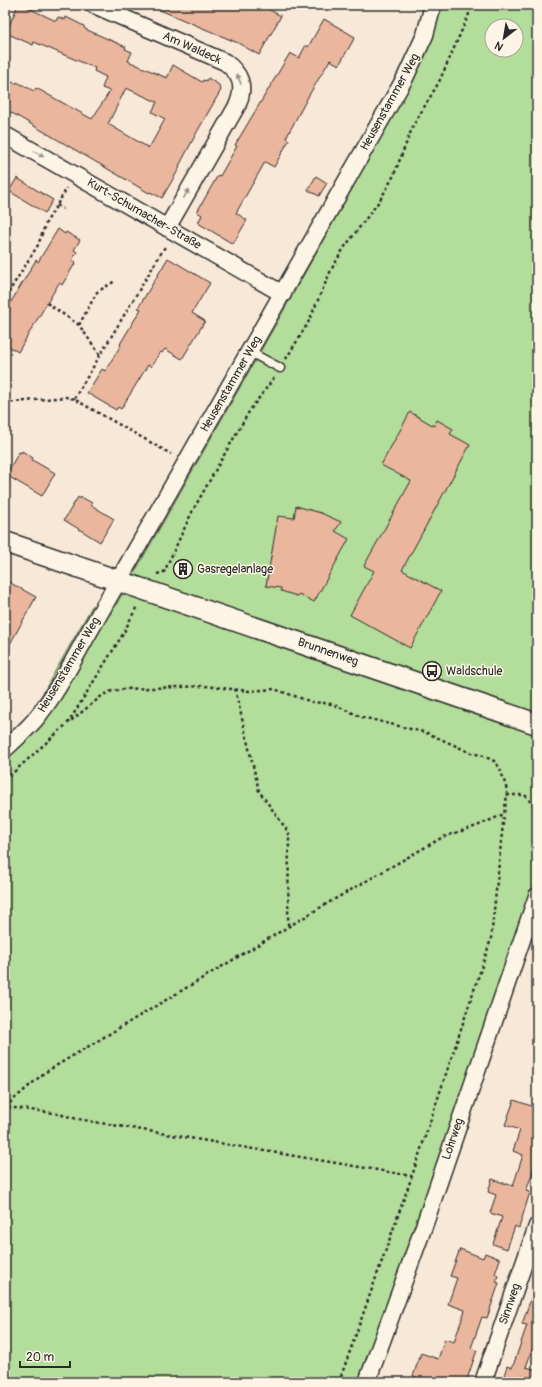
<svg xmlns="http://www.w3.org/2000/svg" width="542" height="1387" viewBox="0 0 542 1387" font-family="Pangolin,sans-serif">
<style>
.green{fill:#b3dd9a;stroke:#6f8462;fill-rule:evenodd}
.building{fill:#eab69d;stroke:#2b2b2b;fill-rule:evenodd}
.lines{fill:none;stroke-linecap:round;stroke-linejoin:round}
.service-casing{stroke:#2b2b2b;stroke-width:11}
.minor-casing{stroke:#2b2b2b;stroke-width:19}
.tertiary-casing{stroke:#2b2b2b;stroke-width:23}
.path{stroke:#2b2b2b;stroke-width:2.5;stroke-dasharray:3 3;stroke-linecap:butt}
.service{stroke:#fcf5e5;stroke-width:8}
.minor{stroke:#fcf5e5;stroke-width:16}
.tertiary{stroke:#fcf5e5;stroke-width:20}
.oneway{fill:#949088}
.labels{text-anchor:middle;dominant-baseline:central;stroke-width:3;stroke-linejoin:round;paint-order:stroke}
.street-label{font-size:12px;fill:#2b2b2b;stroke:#fcf5e5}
.poi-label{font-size:12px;fill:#2b2b2b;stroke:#fcf5e5;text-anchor:start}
</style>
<rect width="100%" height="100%" fill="#f8e8d7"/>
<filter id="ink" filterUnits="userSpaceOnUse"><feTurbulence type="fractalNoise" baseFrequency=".025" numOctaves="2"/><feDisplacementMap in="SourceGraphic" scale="8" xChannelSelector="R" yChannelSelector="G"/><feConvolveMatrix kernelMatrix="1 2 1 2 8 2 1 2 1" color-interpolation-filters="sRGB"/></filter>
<g filter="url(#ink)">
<!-- green -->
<path class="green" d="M441,5H537V881L359,1382H5V738L31,712L41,696L92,606L111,614L291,298L425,57L433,35ZM492,26H516V50H492Z"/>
<!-- building -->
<path class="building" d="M18,5H22L56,21L58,17L65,20L66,17L84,26V27L85,29L126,47L125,49L132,52L128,61L167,78L173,65L202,82L203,80L206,81L208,78L219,85L221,90L197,132L179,166L180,167L162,198L150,192L149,193L5,109V89L10,81L16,84L17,82L34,91L36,88L92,119L110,91L102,88L106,77L94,71L95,68L34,42L33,45L6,33ZM126,88L157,102L152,112L165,119L149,148L108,124Z
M148,5H261L281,16L259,55L238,43Z
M324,19L355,37L339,65L330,60L309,95L286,138L289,140L274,167L265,162L236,213L247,220L233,244L198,223L202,215L197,212L218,175L220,176L237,146L235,145L290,53L299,58L306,45L308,47Z
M316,176L327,183L319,196L308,190Z
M17,178L53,200L45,213L9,191Z
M58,229L65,234L66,232L80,240L74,250L77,252L72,260L76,262L62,285L59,283L18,352L5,344V312L36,260L38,262Z
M168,258L210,283L192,313L205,321L182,359L165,349L162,353L160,352L151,367L148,365L121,409L118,407L116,410L87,393L102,369L105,371L121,345L120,344L141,309L138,308Z
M410,412L434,426L437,420L453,429L450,434L470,445L402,570L441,591L410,648L350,615L374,571L364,566L411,481L381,465Z
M22,451L33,458L32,460L55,473L42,496L6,475L19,452L21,453Z
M78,497L80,499L81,497L92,503L91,505L114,519L100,542L64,520Z
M296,506L321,513L341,522L335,531L349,539L314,602L299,594L297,596L281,591V588L266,586L278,516L294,518Z
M5,580L36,597L5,653Z
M514,1100L537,1108V1160L526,1191L530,1192L519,1228L515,1226L507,1249L493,1244L502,1217L490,1213L496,1195L488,1192L492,1179L513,1186L523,1155L513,1151L520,1130L505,1125Z
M460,1249L483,1258L485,1253L500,1259L495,1274L498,1276L496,1282L499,1283L487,1318L482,1317L471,1348L477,1350L466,1382H430L413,1376L421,1353L438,1359L445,1339L454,1342L465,1310L448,1304L457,1278L450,1276Z
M535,1287H537V1336L526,1367L537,1370V1382H502L507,1366L512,1368L514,1363L527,1325L522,1324Z"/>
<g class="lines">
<defs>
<path id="service" d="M250,352L280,368"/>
<path id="minor" d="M94,5L225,62C241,74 245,86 238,104L167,228
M5,135L283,294
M5,749C15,740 25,731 34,721C56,695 71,664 88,634L405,78L425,35L433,5
M367,1382L424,1226L537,896
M483,1382L537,1226"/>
<path id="tertiary" d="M5,542L537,724"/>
</defs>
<!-- service casing -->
<use href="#service" class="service-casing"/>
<!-- minor casing -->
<use href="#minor" class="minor-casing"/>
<!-- tertiary casing -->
<use href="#tertiary" class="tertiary-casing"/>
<!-- path -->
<path class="path" d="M57,205L63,209
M5,298L38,245L46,223L67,188
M47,303L79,325L100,355
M79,325L97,292L115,281
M286,359L308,323L331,270L344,248L380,200L393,177L413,126L439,82L473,5
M74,399L166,245
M5,403L66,397L74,399L171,454
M157,574L164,572L192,512L220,462L250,410L274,378
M235,689L259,791L289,833L288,928
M5,780L68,723L123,634L137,606
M507,795H525L533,805L537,817
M5,1103L6,1107L54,1113L78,1119L412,1176
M5,1107L44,1073L328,903L443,837L477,826L504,814L507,795V790L500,768L494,761L481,755L471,753L454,745L427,733L362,717L332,704L312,702L274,689L249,691L205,686L124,689L112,691L103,695L68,723
M339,1382L412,1176L491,939L504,814"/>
<!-- service -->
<use href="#service" class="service"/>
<!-- minor -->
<use href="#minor" class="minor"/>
<!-- tertiary -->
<use href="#tertiary" class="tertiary"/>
</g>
<!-- one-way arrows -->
<defs><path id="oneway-solid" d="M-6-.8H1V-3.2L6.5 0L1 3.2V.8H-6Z"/></defs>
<g class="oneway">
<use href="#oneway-solid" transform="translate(239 79) rotate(-111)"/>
<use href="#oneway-solid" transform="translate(39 154) rotate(30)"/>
<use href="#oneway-solid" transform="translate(186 194) rotate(-60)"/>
</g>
</g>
<!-- icons -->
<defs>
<symbol id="building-ring" viewBox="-11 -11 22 22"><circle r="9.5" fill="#fcf5e5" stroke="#2b2b2b" stroke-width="1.5"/><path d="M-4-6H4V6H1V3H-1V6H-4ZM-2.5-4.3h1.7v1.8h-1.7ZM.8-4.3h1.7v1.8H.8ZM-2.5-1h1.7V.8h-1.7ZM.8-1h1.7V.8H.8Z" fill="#2b2b2b"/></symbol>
<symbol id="bus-ring" viewBox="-11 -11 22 22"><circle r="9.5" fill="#fcf5e5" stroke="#2b2b2b" stroke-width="1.5"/><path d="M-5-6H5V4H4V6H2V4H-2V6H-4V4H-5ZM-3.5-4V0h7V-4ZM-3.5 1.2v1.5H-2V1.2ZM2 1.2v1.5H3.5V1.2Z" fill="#2b2b2b"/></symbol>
</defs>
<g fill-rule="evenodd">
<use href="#building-ring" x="172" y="558" width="22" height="22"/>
<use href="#bus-ring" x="421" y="660" width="22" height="22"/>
</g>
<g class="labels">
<!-- street labels -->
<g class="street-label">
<text transform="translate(192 48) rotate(24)">Am Waldeck</text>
<text transform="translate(390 102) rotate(-61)">Heusenstammer Weg</text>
<text transform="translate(144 214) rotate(30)">Kurt-Schumacher-Straße</text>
<text transform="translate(231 384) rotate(-60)">Heusenstammer Weg</text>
<text transform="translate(328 652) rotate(19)">Brunnenweg</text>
<text transform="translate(69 665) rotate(-59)">Heusenstammer Weg</text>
<text transform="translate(453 1139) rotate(-71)">Lohrweg</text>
<text transform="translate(510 1304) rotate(-71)">Sinnweg</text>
</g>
<!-- poi labels -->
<g class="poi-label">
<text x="197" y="569">Gasregelanlage</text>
<text x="446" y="671">Waldschule</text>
</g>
</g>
<!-- margin -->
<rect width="542" height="1387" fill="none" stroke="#fcf5e5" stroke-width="20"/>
<rect x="10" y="10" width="522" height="1367" fill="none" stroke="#2b2b2b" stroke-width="1.5" filter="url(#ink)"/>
<!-- north arrow -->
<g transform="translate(504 38) rotate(211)"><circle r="19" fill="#fcf5e5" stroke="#a8a49b"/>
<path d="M0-3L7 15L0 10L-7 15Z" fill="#2b2b2b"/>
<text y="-6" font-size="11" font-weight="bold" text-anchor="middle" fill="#2b2b2b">N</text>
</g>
<!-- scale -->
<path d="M20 1361v6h50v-6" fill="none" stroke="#2b2b2b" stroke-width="2"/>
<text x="26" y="1361" font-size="12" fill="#2b2b2b" stroke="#fcf5e5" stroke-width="3" paint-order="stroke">20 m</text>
</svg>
